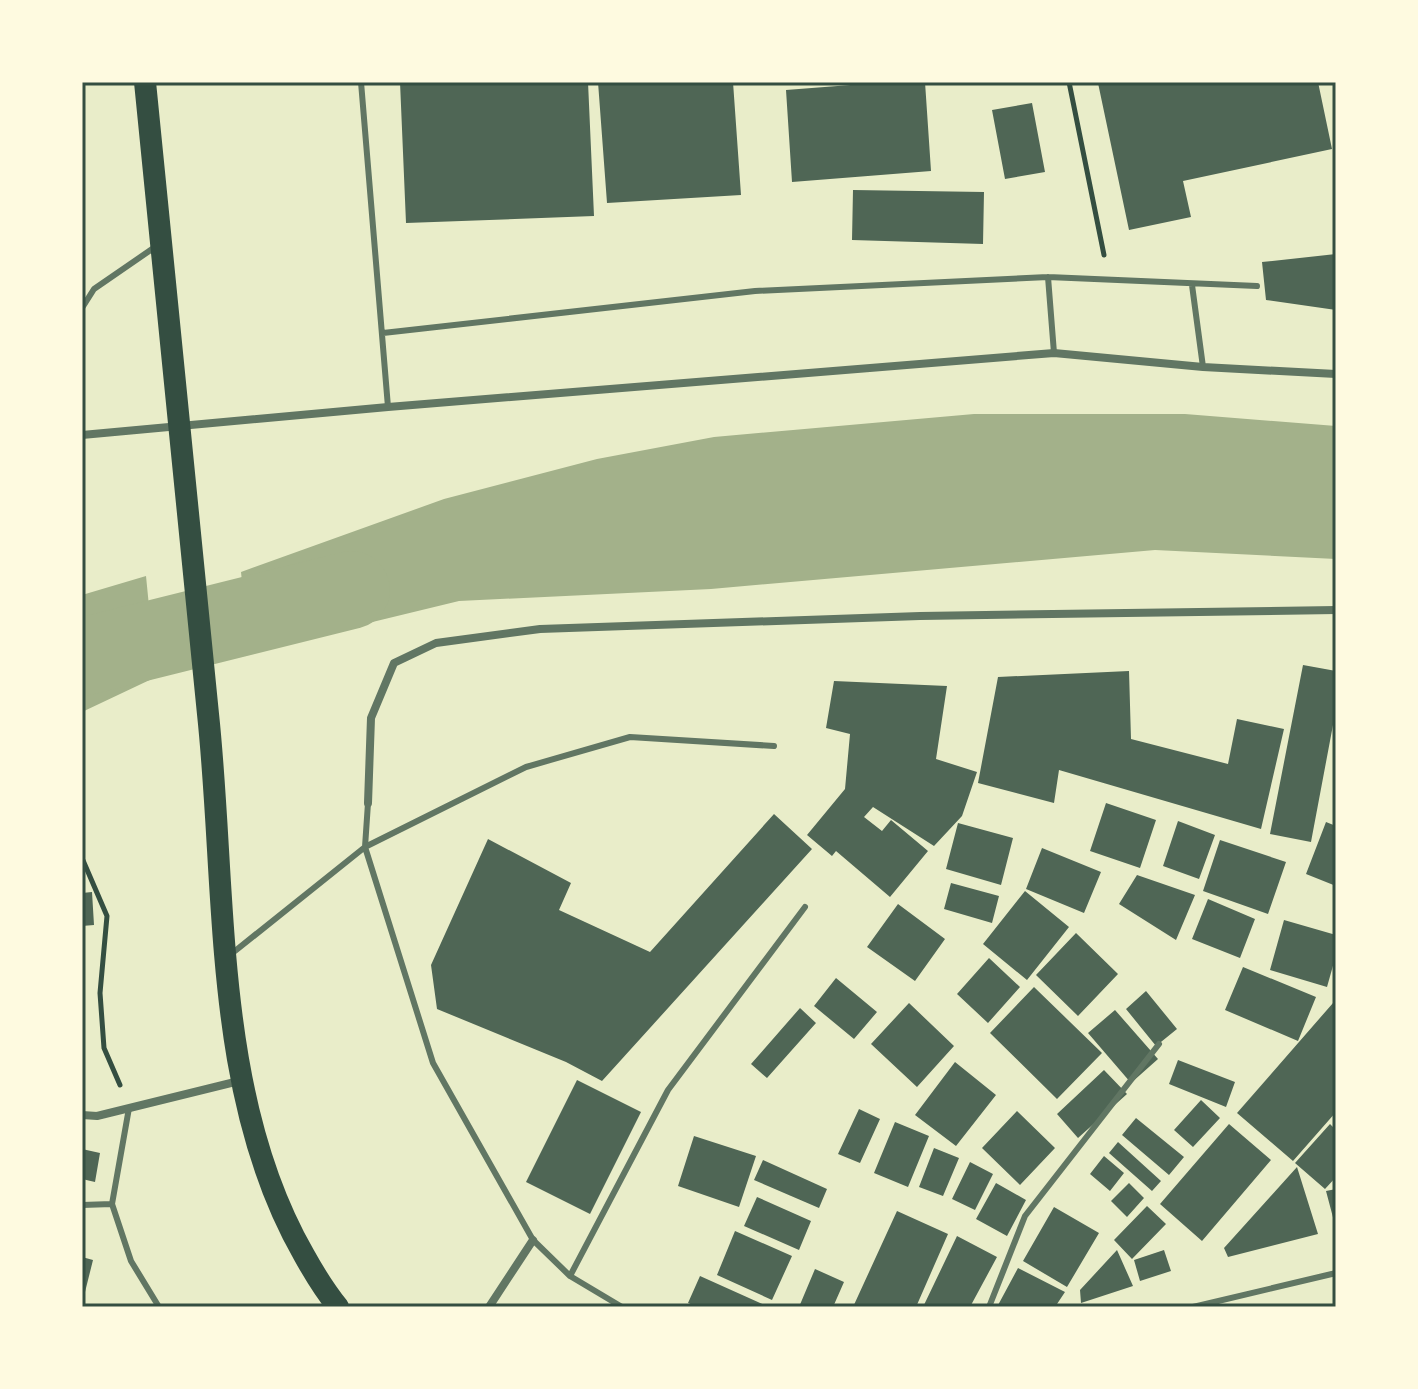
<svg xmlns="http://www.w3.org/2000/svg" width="1418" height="1389" viewBox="0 0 1418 1389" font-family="Commissioner,sans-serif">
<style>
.water{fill:#a3b18a}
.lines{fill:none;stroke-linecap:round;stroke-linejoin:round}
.river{stroke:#a3b18a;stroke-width:78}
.building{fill:#4f6655}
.path{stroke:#344e41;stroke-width:5}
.service{stroke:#617663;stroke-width:6}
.minor{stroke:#617663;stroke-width:8}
.trunk{stroke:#344e41;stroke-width:22}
.neatline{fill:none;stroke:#344e41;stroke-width:3}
</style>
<rect width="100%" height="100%" fill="#e9edc9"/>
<!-- water -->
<path class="water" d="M974,414H1185L1336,426V559L1155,550L711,589L459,601L249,652L241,572L444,499L597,459L714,437Z
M146,576L156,677L82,712V595Z"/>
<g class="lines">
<!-- river -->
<path class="river" d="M82,657L351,590"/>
</g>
<!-- building -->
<path class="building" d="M400,82H588L594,216L406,223Z
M598,82H733L741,195L607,203Z
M889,82H925L931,171L792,182L786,90Z
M1102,82H1318L1332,149L1183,181L1191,217L1129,230L1098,83Z
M1032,103L1045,172L1005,179L992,110Z
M853,190L984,192L983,244L852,240Z
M1336,254V310L1266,300L1262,262Z
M1303,665L1336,671V709L1311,842L1270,834Z
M1129,671L1131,739L1228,764L1237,719L1284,729L1261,829L1059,770L1054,803L978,783L998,677Z
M834,681L947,686L936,759L977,772L962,816L934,846L873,807L864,817L882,831L891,820L928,851L890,897L836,851L832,856L807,835L845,789L850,734L826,728Z
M1106,803L1156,820L1140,868L1090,851Z
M774,814L812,849L602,1081L566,1062L437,1009L431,965L488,839L571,883L559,910L650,952Z
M1178,821L1215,835L1199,879L1163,866Z
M1326,822L1336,826V886L1306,874Z
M958,823L1013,838L1001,885L946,869Z
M1220,840L1286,862L1268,914L1203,891Z
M1042,848L1101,872L1084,913L1026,889Z
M1137,875L1195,895L1176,940L1119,904Z
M951,883L999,896L992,923L944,909Z
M1025,891L1069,927L1027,980L983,944Z
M92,892L94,925L82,926V893Z
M1208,899L1255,919L1240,958L1192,939Z
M898,904L945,939L915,981L867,947Z
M1284,920L1336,935V955L1327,987L1270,970Z
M1076,933L1118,974L1078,1016L1036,975Z
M989,958L1020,987L988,1023L957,994Z
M1243,967L1316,997L1298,1041L1225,1010Z
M836,978L877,1012L854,1039L814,1006Z
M1034,987L1102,1053L1057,1099L990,1033Z
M1146,991L1177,1029L1156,1046L1126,1009Z
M909,1003L954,1046L917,1087L871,1044Z
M1333,1003L1336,1006V1112L1293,1161L1237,1113Z
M800,1008L816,1023L767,1078L751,1064Z
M1115,1010L1158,1059L1131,1083L1088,1033Z
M1178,1060L1235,1082L1226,1107L1169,1084Z
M955,1062L996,1095L956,1146L915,1115Z
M1104,1070L1127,1094L1078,1138L1057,1114Z
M577,1080L641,1112L590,1214L526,1182Z
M1201,1100L1220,1118L1193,1147L1174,1130Z
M859,1109L880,1119L860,1163L838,1154Z
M1017,1111L1055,1148L1020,1185L982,1148Z
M1136,1118L1184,1157L1169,1175L1122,1135Z
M895,1122L929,1136L908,1187L874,1173Z
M1229,1124L1271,1160L1202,1241L1160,1204Z
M1330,1124L1336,1130V1177L1325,1189L1295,1163Z
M694,1136L756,1156L739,1207L678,1186Z
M1118,1142L1161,1181L1152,1191L1109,1153Z
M934,1148L959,1158L943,1196L919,1187Z
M82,1149L100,1153L95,1182L82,1179Z
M1104,1156L1124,1173L1110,1191L1090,1174Z
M763,1160L827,1189L819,1208L754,1180Z
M970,1162L993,1174L975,1210L952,1199Z
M1297,1167L1318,1234L1228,1257L1224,1248Z
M996,1183L1026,1200L1007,1236L976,1219Z
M1129,1183L1144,1198L1127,1217L1111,1201Z
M1336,1189V1225H1335L1326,1191Z
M757,1197L811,1221L799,1250L744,1226Z
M1147,1206L1166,1224L1132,1259L1114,1240Z
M1054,1207L1099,1233L1067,1287L1023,1261Z
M897,1211L948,1234L916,1307H853Z
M735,1231L792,1256L772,1300L717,1275Z
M957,1236L997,1257L970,1307H923Z
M1117,1250L1133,1286L1081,1303L1080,1290Z
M1164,1250L1171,1271L1140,1281L1134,1260Z
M82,1257L93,1260L83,1300H82Z
M1018,1268L1065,1292L1055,1307H997Z
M815,1269L844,1282L833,1307H799Z
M700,1276L769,1307H698L688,1303Z"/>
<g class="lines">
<!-- path -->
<path class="path" d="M1069,82L1104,255
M82,858L107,916L100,993L104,1048L120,1085"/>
<!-- service -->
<path class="service" d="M361,82L388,407
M1048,277L1054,353
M1192,285L1203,367
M82,308L94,289L155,247
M383,333L755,291L1048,277L1257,286
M368,803L365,847L433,1063L533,1240L570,1276L622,1307
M230,955L365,847L526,767L630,737L774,746
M129,1108L112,1204L131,1261L159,1307
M82,1205L112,1204
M570,1276L668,1090L805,907
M989,1307L1025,1216L1159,1044
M1193,1307L1336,1273"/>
<!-- minor -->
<path class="minor" d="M82,435L388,407L1054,353L1203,367L1336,374
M368,803L371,718L394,663L436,643L540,629L920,616L1336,610
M82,1115L97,1116L239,1081
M489,1307L533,1240"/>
<!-- trunk -->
<path class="trunk" d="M145,82C166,293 187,504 208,714C227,892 212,1095 304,1255C314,1273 325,1291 338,1307"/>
</g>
<!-- border -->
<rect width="1418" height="1389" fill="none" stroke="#fefae0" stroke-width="168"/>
<rect x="84" y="84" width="1250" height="1221" class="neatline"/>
</svg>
